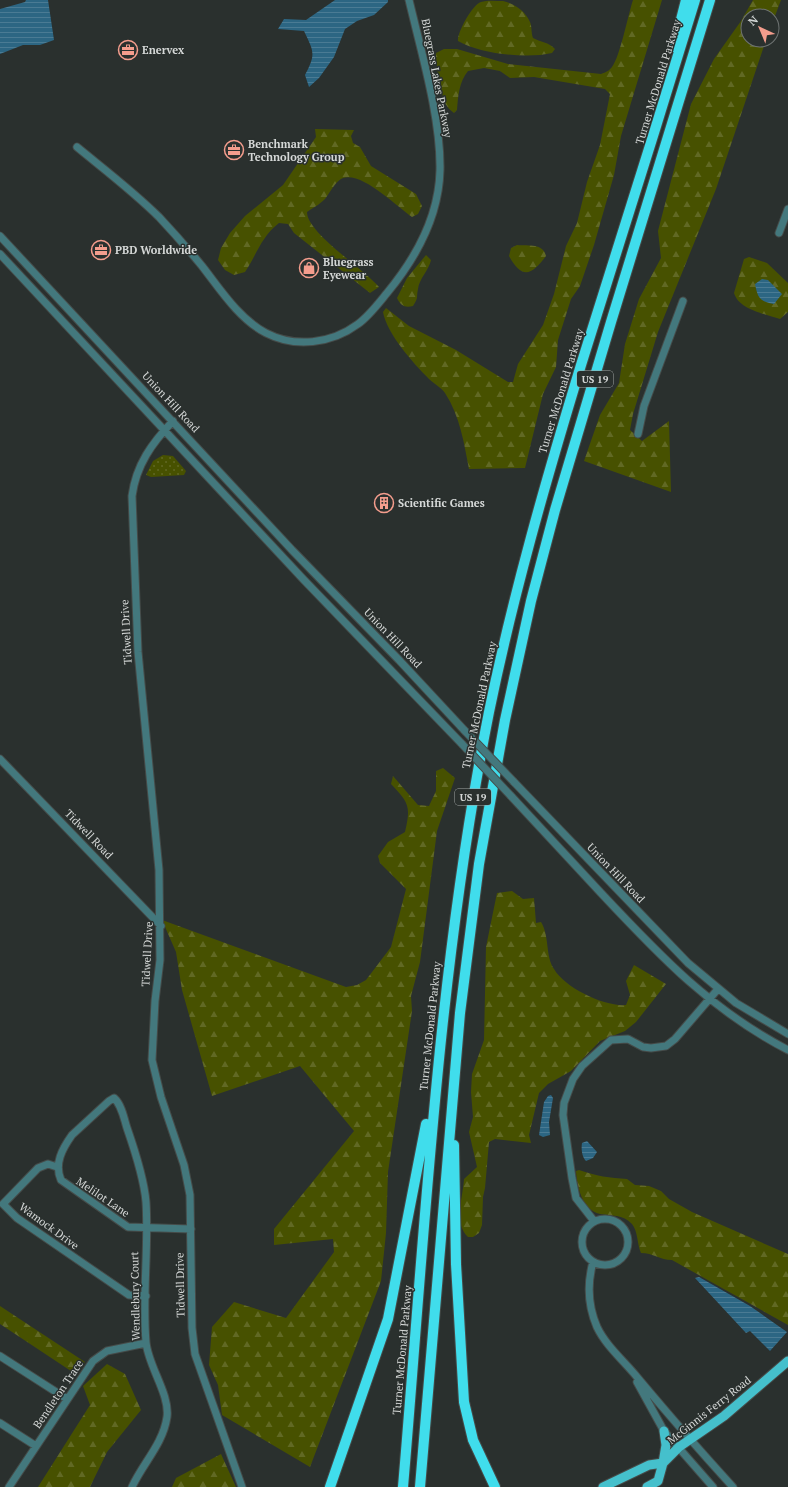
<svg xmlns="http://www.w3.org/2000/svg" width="788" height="1487" viewBox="0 0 788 1487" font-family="'PT Serif',serif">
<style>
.grass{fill:url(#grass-dots)}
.forest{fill:url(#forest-firs)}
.water{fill:url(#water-rules)}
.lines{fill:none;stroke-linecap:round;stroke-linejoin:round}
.minor-casing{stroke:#454b49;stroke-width:9}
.major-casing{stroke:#454b49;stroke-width:11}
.highway-casing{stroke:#454b49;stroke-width:12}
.minor{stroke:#43787d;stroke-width:7}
.major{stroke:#45c0cc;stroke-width:9}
.highway{stroke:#40ddec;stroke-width:10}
.minor-bridge-casing{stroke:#454b49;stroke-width:9;stroke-linecap:butt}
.minor-bridge{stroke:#43787d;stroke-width:7}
.labels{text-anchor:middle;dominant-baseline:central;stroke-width:3;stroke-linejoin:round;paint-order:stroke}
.shield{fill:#2a302e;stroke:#a2a6a4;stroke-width:1}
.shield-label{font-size:10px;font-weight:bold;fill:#d5d8d7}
.poi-label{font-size:11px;font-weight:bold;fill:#d5d8d7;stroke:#2a302e;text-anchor:start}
.street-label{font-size:11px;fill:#d5d8d7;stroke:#2a302e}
</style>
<defs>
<pattern id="grass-dots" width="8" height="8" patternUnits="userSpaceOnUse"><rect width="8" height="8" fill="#475100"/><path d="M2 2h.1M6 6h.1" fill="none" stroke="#616924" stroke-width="1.8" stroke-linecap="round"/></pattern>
<pattern id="forest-firs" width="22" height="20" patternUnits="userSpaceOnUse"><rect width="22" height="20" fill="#475100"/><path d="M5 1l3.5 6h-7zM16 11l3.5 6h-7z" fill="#616924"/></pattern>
<pattern id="water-rules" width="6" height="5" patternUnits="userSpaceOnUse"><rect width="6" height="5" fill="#2c6683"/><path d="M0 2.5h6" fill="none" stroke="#4a7b94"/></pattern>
</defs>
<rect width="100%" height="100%" fill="#2a302e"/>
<!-- grass -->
<path class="grass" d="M163,455L173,456L186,471L184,475L151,477L146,475L153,461Z"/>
<!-- forest -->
<path class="forest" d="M633,0H662L621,136L614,175L594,245L580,286L571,299L558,340L556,367L543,394L525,468L469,469C464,443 460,416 445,393C442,388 434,384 429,379C413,363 387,334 383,312L386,308L409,326L456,350L508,382H513L518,364L543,325L554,294L566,246L577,223L587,182L600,145L610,94L605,89L534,77L510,78L500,71L484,68L468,71C459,82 458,96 457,110L454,113C451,111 448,108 447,106C442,100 435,61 436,53L444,49H457L508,64L601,74C606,72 609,71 612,67C620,57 628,15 633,0Z
M753,0H781L772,24V16H748V40H766L716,189L658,332L633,414L630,430L642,441L669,421L671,492L584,461L600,415L619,383L625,344L639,299L661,258L658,231L691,104L714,59L741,21Z
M503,1C515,4 525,11 530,22C532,26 531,33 533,38C540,42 549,42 555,49L552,53C527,59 480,54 458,41C457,33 472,5 481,2C487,0 496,1 503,1Z
M315,129L354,130L351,136L353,143L360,147L371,166L416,194L422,206L418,214L412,217C397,207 363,172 343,178C335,181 330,193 325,199C319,205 314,207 307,212C307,233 364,269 379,287L370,293L294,233L288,224L279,223C261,237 257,254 245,272L234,275L225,270L218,260L221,248L230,233L245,216L283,185L316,137Z
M517,245C529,246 543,243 546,256C532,275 522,280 509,256L511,248Z
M426,255L431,260C429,270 419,279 418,289C416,298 419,297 413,306C405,308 401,306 397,298L407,278Z
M749,257L767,263L788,283V312L780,319C766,314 739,310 734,293L744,259Z
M443,768L455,778L437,831L420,962L411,996L412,1011L388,1172L386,1233L381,1281L310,1467L222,1415L218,1385L209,1365L212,1327L234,1302L286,1318L334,1252L333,1239L274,1245V1229L354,1131L300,1066L212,1096L182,990L176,952L162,920L346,987L357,985L366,980L391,947L406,889L380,863L378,856L388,842L405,832C411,806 409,803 391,784L393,776L418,805L429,806L436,791V771Z
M512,891L523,899L534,898L536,923L541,922C550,937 545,956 554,969C565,988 605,1007 626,1005L630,995L626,981L634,965L666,984L636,1022L625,1031L600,1041L571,1071L548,1084L539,1093L529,1135L531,1143L495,1139L489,1142L485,1188L483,1197L482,1225L479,1233L473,1237H468C453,1223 463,1198 464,1179L477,1167L469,1132L473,1117L471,1092L472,1074L484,1040L486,947L497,893Z
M579,1170C596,1176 610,1178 627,1179L635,1185L649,1186L661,1191L669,1199L692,1212L788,1254V1325L672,1260C660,1260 653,1253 641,1253C637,1244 638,1231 632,1224C623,1214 611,1216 600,1214C582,1210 577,1186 576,1171Z
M0,1306L85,1362L74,1373L0,1324Z
M107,1364L125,1374L141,1410L107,1452L90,1487H38L90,1405L83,1386Z
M221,1454L236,1487H172L176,1478Z"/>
<!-- water -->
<path class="water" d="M26,0H48L54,40L40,45H23L0,54V9L25,2Z
M335,0H388V2L374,15L357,21L345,29L334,57L319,78L309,87L305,75C316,54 314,52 304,31L278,29L284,19L306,20Z
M762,279L768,280L782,294L774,304C759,301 758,298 755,284Z
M551,1095L553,1098L549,1122L550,1135L543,1137L539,1135L544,1102L548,1096Z
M587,1141L597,1152L593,1158L586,1161C582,1157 581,1149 582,1143Z
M699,1277L750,1306L787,1332L770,1351L750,1331L746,1333L695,1278Z"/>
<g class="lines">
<defs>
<path id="minor" d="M77,147C105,170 134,192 159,217C174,233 188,249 202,266C220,289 239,319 266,333C295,348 331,344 358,324C369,316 378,304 387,293C416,258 439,216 440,170C441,118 421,51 409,0
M779,233L788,209
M0,236L292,550L399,660L465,731
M0,254L304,580L462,744
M173,421C152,443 136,465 132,496L138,652L159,870L160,960L155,1001L152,1060L161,1097L184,1165L190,1195L192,1328L195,1354L242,1487
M638,434L644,406L683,301
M0,759L161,926
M514,782L688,963L736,1003L788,1034
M511,796C541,828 571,861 601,893C660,956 711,1010 788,1050
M57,1167L48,1164L38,1168L3,1204L17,1218L129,1295L146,1296
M582 1242a23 23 0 1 1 46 0a23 23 0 1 1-46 0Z
M594,1221L576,1198L572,1178L563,1115L564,1103L573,1079L582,1066L611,1040L628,1039L643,1047L651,1048L666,1046L675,1039L718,989
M593,1262C587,1284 588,1306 597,1327C606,1346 624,1361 637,1377C668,1414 700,1451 733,1487
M0,1356L67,1399
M637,1382L664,1431L713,1487
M0,1423L36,1446
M9,1487L93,1361L107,1351L146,1343
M132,1487C143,1463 163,1444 167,1417C170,1394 148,1366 146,1342C142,1295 149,1248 146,1202C144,1178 135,1151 127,1128C124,1119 122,1105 114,1098L109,1101L72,1135C62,1149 54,1164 61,1180L128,1227L191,1229"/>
<path id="major" d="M663,1463L666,1445L664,1431
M603,1487L649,1465L663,1463
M647,1487L658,1481L663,1463L679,1447L724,1416L788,1361"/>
<path id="highway" d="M674,47L686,0
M454,1145L456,1264L464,1402L473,1440L495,1487
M330,1487L388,1319L426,1124
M403,1487C425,1228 438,968 489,712C513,595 546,480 581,365C619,243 658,122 695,0
M420,1487L460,1013L479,864L505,720L531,601L555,510L611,322L710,0"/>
</defs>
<!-- minor casing -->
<use href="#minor" class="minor-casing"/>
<!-- major casing -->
<use href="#major" class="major-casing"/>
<!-- highway casing -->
<use href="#highway" class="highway-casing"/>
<!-- minor -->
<use href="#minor" class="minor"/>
<!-- major -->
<use href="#major" class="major"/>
<!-- highway -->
<use href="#highway" class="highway"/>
<defs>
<path id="minor-bridge" d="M465,731L514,782
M462,744L511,796"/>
</defs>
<!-- minor-bridge casing -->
<use href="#minor-bridge" class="minor-bridge-casing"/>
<!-- minor-bridge -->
<use href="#minor-bridge" class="minor-bridge"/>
</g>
<!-- icons -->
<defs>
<symbol id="office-ring" viewBox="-11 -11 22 22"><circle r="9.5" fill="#2a302e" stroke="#f49d8d" stroke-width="1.5"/><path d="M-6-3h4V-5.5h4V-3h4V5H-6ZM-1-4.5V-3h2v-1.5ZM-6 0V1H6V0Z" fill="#f49d8d"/></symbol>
<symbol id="shop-ring" viewBox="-11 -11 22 22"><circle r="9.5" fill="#2a302e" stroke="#f49d8d" stroke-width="1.5"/><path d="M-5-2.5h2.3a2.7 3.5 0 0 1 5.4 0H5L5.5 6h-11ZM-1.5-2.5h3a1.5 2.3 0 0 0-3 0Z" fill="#f49d8d"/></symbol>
<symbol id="building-ring" viewBox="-11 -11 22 22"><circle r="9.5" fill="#2a302e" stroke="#f49d8d" stroke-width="1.5"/><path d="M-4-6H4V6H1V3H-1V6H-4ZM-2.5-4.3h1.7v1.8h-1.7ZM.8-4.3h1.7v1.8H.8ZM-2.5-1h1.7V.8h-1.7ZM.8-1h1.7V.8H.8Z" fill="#f49d8d"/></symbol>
</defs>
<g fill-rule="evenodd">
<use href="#office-ring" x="117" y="39" width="22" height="22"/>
<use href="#office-ring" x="223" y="139" width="22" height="22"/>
<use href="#office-ring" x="90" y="239" width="22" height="22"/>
<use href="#shop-ring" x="298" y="257" width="22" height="22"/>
<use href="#building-ring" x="373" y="492" width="22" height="22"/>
</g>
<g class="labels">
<!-- shield labels -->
<g class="shield">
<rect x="577" y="371" width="36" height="16" rx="3"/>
<rect x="455" y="789" width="36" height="16" rx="3"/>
</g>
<g class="shield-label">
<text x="595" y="379">US 19</text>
<text x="473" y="797">US 19</text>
</g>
<!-- poi labels -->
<g class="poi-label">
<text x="142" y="50">Enervex</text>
<text x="248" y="144">Benchmark<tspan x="248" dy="13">Technology Group</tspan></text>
<text x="115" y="250">PBD Worldwide</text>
<text x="323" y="262">Bluegrass<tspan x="323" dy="13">Eyewear</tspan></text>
<text x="398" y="503">Scientific Games</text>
</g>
<!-- street labels -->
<g class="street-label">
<text transform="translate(437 78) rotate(79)">Bluegrass Lakes Parkway</text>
<text transform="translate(658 82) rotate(-73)">Turner McDonald Parkway</text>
<text transform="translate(561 391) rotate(-73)">Turner McDonald Parkway</text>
<text transform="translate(171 402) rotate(47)">Union Hill Road</text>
<text transform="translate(126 632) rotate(-93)">Tidwell Drive</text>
<text transform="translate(393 638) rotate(46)">Union Hill Road</text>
<text transform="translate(479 705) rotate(-78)">Turner McDonald Parkway</text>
<text transform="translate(89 834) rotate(46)">Tidwell Road</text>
<text transform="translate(616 873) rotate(46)">Union Hill Road</text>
<text transform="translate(147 954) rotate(-87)">Tidwell Drive</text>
<text transform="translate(430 1026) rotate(-84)">Turner McDonald Parkway</text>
<text transform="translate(103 1197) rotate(34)">Melilot Lane</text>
<text transform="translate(49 1226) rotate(36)">Wamock Drive</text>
<text transform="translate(180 1285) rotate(-91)">Tidwell Drive</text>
<text transform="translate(135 1296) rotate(-91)">Wendlebury Court</text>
<text transform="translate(402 1350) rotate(-85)">Turner McDonald Parkway</text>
<text transform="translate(58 1394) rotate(-56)">Bendleton Trace</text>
<text transform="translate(709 1410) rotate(-38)">McGinnis Ferry Road</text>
</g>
</g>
<!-- north arrow -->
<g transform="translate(760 28) rotate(316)"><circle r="19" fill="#2a302e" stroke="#6e7372"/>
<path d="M0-3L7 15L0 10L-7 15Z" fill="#f49d8d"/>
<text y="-6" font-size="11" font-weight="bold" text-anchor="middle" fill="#d5d8d7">N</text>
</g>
</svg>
